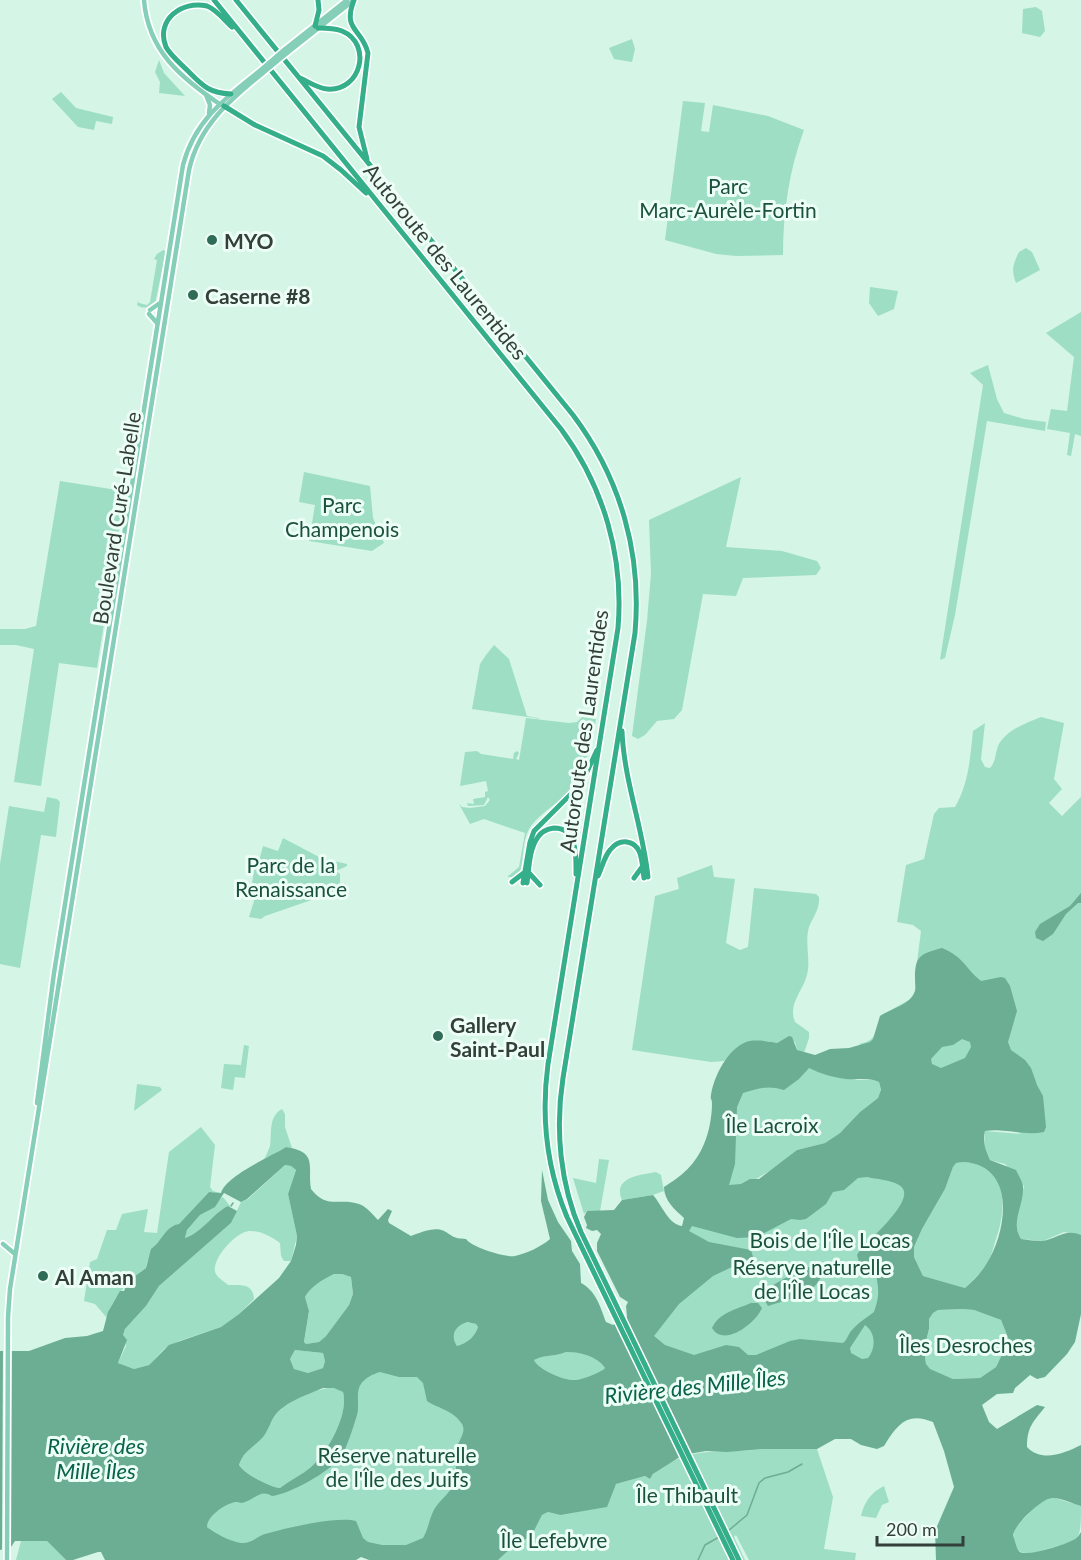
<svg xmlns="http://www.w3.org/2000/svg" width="1081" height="1560" viewBox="0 0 1081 1560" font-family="Lato,sans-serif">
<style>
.green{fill:#9edec4}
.water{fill:#6bae94;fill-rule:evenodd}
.pier{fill:#d5f5e7}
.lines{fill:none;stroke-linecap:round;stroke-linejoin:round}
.stream{stroke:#6bae94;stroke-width:1.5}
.primary-casing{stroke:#fff;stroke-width:8}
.motorway-casing{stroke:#fff;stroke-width:8}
.primary{stroke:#85cfb8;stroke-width:4.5}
.motorway{stroke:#34af89;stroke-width:5}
.primary-bridge-casing{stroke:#fff;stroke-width:8;stroke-linecap:butt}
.primary-bridge{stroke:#85cfb8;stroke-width:4.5}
.poi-dot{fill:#2f6b56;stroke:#ecfef6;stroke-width:2}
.labels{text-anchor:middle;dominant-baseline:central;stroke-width:6;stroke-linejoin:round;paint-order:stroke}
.park-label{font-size:21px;fill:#1b513f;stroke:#ecfef6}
.poi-label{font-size:21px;font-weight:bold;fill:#333f3a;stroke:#ecfef6;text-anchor:start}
.street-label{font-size:21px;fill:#333f3a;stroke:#ecfef6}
.water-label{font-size:22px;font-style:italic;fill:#096249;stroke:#ecfef6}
</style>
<rect width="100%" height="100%" fill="#d5f5e7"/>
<!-- green -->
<path class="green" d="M1036,7L1042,11L1045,31L1040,37L1022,33L1023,9Z
M632,39L635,49L632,62L614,59L609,48Z
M159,60L164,73L185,96L159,93L160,82L155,72Z
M61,92L76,108L113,117L112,124L96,121L94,130L78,127L52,99Z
M683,101L705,103L701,131L709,132L713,105L768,116L804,130C789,170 783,213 783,255L736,256L716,254L665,240Z
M1026,248L1032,252L1040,270L1016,283C1011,270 1013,264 1019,252Z
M163,250L166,251L155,304C149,308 143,309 137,305L138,301L139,303L147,305L150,302L157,260L154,259L157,254Z
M870,287L898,291L894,309L878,316L869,303Z
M1081,312V436L1075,434L1071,456L1067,455L1070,433L1047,429L1051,409L1067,411L1074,357L1046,333Z
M988,365L997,399L1004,413L1024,419L1046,422L1045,431L987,421L955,615L945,658L940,660L983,385L970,373Z
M304,472L370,486L373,518L384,543L372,551L309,541L315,505L299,502Z
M741,477L726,547L782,551L817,561L821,568L816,575L743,578L736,596L703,594L682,710L674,719L657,721L645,735L638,739L632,736L647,621L651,574L649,520Z
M60,481L123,491L125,493L97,668L59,663L41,786L14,782L34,649L16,645H0V629H25L36,626Z
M494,645L509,659L527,716L542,719L472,709L480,664L486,655Z
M583,716L596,719C591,748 584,777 562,798C552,807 539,815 531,826C521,840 525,859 519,875L515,877H507L519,867L525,833L484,819L470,824L459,804L462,807L470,808L485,806L490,800L488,797L484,805L468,806L467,803L474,804L473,799L485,797V792L488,791L486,781L460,786L465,752L477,751L481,754L513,759L514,753L517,751L519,753L516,759L519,760L526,718L569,723L577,722Z
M1041,717L1064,723L1054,779L1062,789L1049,803L1062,816L1081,797V1235L1064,1232L1043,1241L1021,1239C1011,1224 1021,1203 1024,1186L1005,1164L990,1160L984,1145L985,1131L1021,1134L859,1044C876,1041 877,1032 880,1016L909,1000L913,995L916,989L915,978L921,931L913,925L897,922L906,865L924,859L934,814L939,808L955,807C969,783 970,758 973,731L985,723L981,759L985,767L990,768C996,762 995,754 998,746C1006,730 1026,723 1041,717Z
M47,797L57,799L60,802L56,837L41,835L20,968L0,964V864L9,806L44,812Z
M283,838L321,858L347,864V866L336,871L340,874V885L345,883L346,885L326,895L265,916L261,919L249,917L254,901L251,890L255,864L258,865L263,846L278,851Z
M712,865L714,877L735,879L726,943L740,950L748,947L754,888L816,894L819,897C820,909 813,917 809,927C804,944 812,962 806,978C801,993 788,1005 795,1022L809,1032V1038L804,1053L797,1050L795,1042L786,1038L777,1043C752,1037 741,1044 724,1061L711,1062L632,1050L655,896L679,889L677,878Z
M244,1045L249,1046L245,1078L235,1077L233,1090L221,1088L224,1064L241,1065Z
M808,1067L858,1080L874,1079L879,1082L881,1091L878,1098L860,1112L840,1133L825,1143L797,1150L778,1166L736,1191L706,1188L743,1089Z
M137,1084L160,1087L162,1090L134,1111Z
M282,1109L285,1114V1127L292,1148L286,1147L264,1160C266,1156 268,1151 270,1146C272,1133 268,1117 282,1109Z
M201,1127L215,1145L210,1187L213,1191L220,1193L209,1192L179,1224C166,1226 167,1235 159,1243C152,1251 148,1256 146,1268C131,1277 111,1300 107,1318L95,1304L84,1301L90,1262L97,1259L107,1230H116L122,1214L148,1209L144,1232L157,1233L169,1152Z
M599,1159L609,1160L600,1211H587L584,1214L573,1178L596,1183Z
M963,1162C1010,1164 1007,1209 995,1242C993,1249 991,1257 987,1264C981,1273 973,1280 965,1288L923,1276L914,1257V1247L922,1229L945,1189L953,1167L955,1163Z
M285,1165L291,1166L296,1170L288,1194L297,1236L291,1261H284L281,1256L280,1243C272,1237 259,1230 249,1231C236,1232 212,1258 215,1272C217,1278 224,1281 228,1285C241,1285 253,1283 254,1299L239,1314L221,1327L179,1341L164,1349L149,1365L134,1369L118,1363L126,1346L123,1335L125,1329L146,1306L159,1286L231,1223L241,1202L248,1199Z
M860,1165L910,1180L884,1341L868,1366L684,1368L644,1327L680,1234L692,1215Z
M656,1172L661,1175L664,1191L653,1195L622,1200C612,1177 641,1175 656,1172Z
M223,1197L230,1206C214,1211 204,1232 185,1238L187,1230L200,1215L214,1207L221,1198Z
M334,1274H342L351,1277L353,1294L349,1305L326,1336L319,1342L306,1344L304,1343L309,1312L305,1297C311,1286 324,1279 334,1274Z
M963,1309L974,1310L1001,1320L1009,1340L996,1367L980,1378L953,1379L929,1369L926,1364L924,1349L929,1329V1319L933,1313L938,1310Z
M466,1322L476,1324L478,1327C475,1337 467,1343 457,1346C450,1335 455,1326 466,1322Z
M235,1330L245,1332L249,1339V1349C241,1351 234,1351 228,1346L231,1332Z
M295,1350L323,1353L325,1361L323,1368L308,1373L294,1369L290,1359Z
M566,1352C580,1352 597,1356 605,1368C602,1372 581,1380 575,1380C565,1381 537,1369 533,1360C545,1354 555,1357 566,1352Z
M378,1364L425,1372L470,1418L464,1483L427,1548L248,1547L204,1533L201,1520L224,1502L263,1487L284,1491L320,1465L337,1441L350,1389Z
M334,1387L343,1392C349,1414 328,1452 311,1467C302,1475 290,1480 280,1488C270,1487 244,1474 239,1465C243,1451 254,1447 263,1436C268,1431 270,1422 275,1416C287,1400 316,1389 334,1387Z
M763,1449H817L833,1497L824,1549L856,1553L855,1560H749L736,1535L734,1537L745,1560H498L509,1550L532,1535L542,1515L548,1512L560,1515L616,1484L645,1476L650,1479C653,1473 658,1471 664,1467C695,1445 727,1454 763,1449Z
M884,1486L889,1502L882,1505L876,1518L861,1516C864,1503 870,1493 884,1486Z
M1052,1497L1081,1506C1081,1515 1081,1527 1079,1534C1075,1543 1060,1545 1051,1548C1038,1551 1020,1560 1015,1544C1014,1539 1013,1535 1013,1530L1038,1504Z
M31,1539L47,1541L66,1560H16L21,1541Z"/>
<!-- water -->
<path class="water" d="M1081,893V903H1078L1066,914L1053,934L1043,941L1036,938L1035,932L1040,924L1070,906Z
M942,948C964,957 965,968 981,981L1001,977L1005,978L1010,986L1017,1011L1008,1042L1011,1050L1025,1060L1031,1068L1037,1085L1043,1096L1046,1127L1044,1132C1024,1136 1005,1128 985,1131C982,1143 986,1150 990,1160L1016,1170C1018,1175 1023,1182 1023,1187C1024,1206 1010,1222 1021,1239C1028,1240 1036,1241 1042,1241C1057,1239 1065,1228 1081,1235V1314L1075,1342L1067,1354L1045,1377L1037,1379L1030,1375L1015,1388L1013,1393L997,1394L982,1405L989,1422L997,1429L1037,1405L1045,1407C1033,1422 1027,1427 1027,1447C1042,1463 1065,1453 1081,1445V1506C1073,1504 1062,1498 1053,1498C1043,1497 1014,1525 1013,1535C1015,1540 1016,1549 1020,1552C1026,1557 1068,1544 1075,1539C1077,1538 1080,1534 1081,1532V1560H936L935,1531L954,1487L944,1451L933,1422C907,1411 897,1425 884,1446L877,1449L861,1445L851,1439H835L817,1449H763L727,1452L706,1451L683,1455L653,1474L650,1479L645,1476L616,1484L607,1507L560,1515L548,1512L542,1515L532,1535L509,1550L498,1560H369L361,1557L356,1560H105L101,1552H98L73,1560H66L47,1541H15L11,1547L0,1550V1351H29L65,1338L87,1336L103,1331L108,1312L120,1291H124L128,1281L146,1268L151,1249C162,1242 165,1226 179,1224L209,1192L221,1193C226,1176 270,1157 286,1147C319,1152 307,1167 311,1189C327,1210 340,1197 359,1204C367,1207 373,1215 378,1220L388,1209L392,1211L388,1220L389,1223L411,1236C419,1233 435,1226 444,1231C455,1237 452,1238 466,1239C471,1247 506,1258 515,1256C527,1253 541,1247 550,1239L541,1201L542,1170L548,1200L558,1222L571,1241L572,1251L580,1264L581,1283C596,1291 600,1306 606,1322L613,1325L627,1317L626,1306L628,1302L620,1297L597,1251V1243L601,1234L597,1230L592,1231L586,1228L587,1225L584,1217L587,1211L614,1210L622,1200L653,1195C662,1205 668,1224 682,1226L684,1218C674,1209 664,1200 664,1187C683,1175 695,1165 704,1144C709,1133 712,1116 712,1104C712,1098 710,1100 711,1095C714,1076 727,1050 746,1042C755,1039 767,1041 777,1043L789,1036L792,1037L797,1050L815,1055L830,1049L849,1048L870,1042L873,1039L880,1016C889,1010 906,1005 912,997C917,990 915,986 915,978C915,955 921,954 942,948ZM962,1039L970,1042L971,1047L965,1058L941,1068L932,1064L931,1059L942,1047L953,1045ZM809,1068C821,1074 832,1077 846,1079C856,1080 870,1077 879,1082L881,1090L878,1098L860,1112L840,1133L825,1143L797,1150L759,1179H750L741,1184L729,1185L735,1164L737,1107L743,1093C759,1088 768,1085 784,1090L799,1079ZM963,1162C1017,1165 1007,1231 987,1263C981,1273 974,1280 965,1288L923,1276L914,1257V1247L922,1229L945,1189L953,1167L956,1163ZM285,1165L291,1166L296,1170L288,1194L297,1236L296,1245L291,1261L279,1278L239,1314L221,1327L169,1345L149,1365L134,1369L118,1363L127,1340L123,1335L125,1329L146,1306L159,1286L231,1223L237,1211L228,1206C212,1214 203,1232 185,1238L187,1230L200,1215L215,1207L224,1193L241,1202L247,1199ZM867,1177C876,1179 891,1180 899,1185C922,1198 862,1244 857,1255L859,1262L874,1265C878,1285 881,1293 874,1312C866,1318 858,1323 851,1331C848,1335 847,1340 843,1343L800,1339L790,1341L756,1355H748L739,1347L726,1345L694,1355L665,1345L654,1336L679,1304L713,1276L753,1257L751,1250L709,1242L689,1231L692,1226L737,1238L757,1237L791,1219L800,1220L806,1219L826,1204L833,1192L844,1190L858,1178ZM334,1274H342L351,1277L353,1294L349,1305L326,1336L319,1342L306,1344L304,1342L309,1311L305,1297C311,1286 324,1279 334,1274ZM963,1309L974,1310L1001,1320L1009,1340L996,1367L980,1378L953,1379L930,1369L926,1364L924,1349L929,1329V1319L933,1313L938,1310ZM467,1322L476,1324L478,1327C475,1337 467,1343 457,1346C450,1335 455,1326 467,1322ZM865,1325C876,1333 876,1348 868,1358L862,1359L851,1353L850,1348ZM295,1350L323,1353L325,1361L323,1368L308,1373L294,1369L290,1359ZM566,1352C580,1352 597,1356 605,1368C602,1372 581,1380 575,1380C565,1381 537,1369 534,1360C545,1354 555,1357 566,1352ZM380,1372L399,1377H417L423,1383L427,1401C439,1409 453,1410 462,1424C467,1432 458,1441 456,1450C454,1460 458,1472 455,1482C451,1492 441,1499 435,1508C429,1518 429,1528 423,1538L406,1545H382L368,1542L363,1538L356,1521C337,1516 286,1528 265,1534C258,1536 252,1543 244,1543C235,1544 214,1533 207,1527C207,1516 225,1504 235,1502C241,1502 239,1504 245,1502C256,1498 261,1489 272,1496C290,1494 329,1472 340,1458C346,1451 354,1425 357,1415C360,1405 355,1392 361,1384C365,1378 373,1374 380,1372ZM323,1388H334L343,1392C349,1414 328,1452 311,1467C302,1475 290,1480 280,1488C270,1487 244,1474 239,1465C243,1451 254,1447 263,1437C268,1431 270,1423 274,1417C284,1402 307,1395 323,1388Z
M804,1267H818L823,1270C819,1295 788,1299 768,1306L761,1294L763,1291Z
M751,1303H758L762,1308C756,1323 724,1348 712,1328C720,1312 735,1310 751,1303Z"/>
<!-- pier -->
<path class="pier" d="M3,1348H11L10,1550H2Z"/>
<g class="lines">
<!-- stream -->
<path class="stream" d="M231,1206L233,1203
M728,1531L747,1515L759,1483L765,1478L788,1472L802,1464
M698,1560L705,1545L719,1537"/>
<defs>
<path id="primary" d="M144,0C148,51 181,78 221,105
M284,50L347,0
M287,53L354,0
M206,95L210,105L209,113
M150,310L160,303
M149,314L157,323
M37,1103L54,973L183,165C195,119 227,97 262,69
M3,1244L15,1254
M7,1560L8,1317L10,1289L189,170C199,125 231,99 264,72"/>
<path id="motorway" d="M214,0L561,429C604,487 624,557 618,628L548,1064C541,1116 547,1169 567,1217L733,1560
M236,0L573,415C621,479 642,554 635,633L563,1078C555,1129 560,1184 581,1232L739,1560
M354,0C342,31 362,28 368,53L359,127L367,159
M315,26L319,10L318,0
M300,78C309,82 317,88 327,89C361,92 373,44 342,31C334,28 326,28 318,28
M231,94C209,93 203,86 188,71C180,63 171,56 166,47C155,20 182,0 207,6C217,10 224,20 232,27
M224,106L255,125L323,156L341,170L366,193
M622,731C624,781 643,828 648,877
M529,873L540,885
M598,876C602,868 604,857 610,850C614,845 620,841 627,842C643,844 642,865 644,878
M634,878L642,867
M512,882L525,872
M523,883L530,842L534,831L575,790L585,776L597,750
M527,883C529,869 529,849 538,837C541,832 547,829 554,828C578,828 576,857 576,874"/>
</defs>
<!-- primary casing -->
<use href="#primary" class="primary-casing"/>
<!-- motorway casing -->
<use href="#motorway" class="motorway-casing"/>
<!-- primary -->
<use href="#primary" class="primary"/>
<!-- motorway -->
<use href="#motorway" class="motorway"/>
<defs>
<path id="primary-bridge" d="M262,69L284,50
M264,72L287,53"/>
</defs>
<!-- primary-bridge casing -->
<use href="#primary-bridge" class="primary-bridge-casing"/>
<!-- primary-bridge -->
<use href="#primary-bridge" class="primary-bridge"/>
</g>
<!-- markers -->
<g class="poi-dot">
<circle cx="212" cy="240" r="6"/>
<circle cx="193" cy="295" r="6"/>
<circle cx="438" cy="1036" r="6"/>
<circle cx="43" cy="1276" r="6"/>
</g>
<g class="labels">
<!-- park labels -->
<g class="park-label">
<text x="728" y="185">Parc<tspan x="728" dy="24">Marc-Aurèle-Fortin</tspan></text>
<text x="342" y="504">Parc<tspan x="342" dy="24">Champenois</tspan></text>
<text x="291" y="864">Parc de la<tspan x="291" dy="24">Renaissance</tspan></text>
<text x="772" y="1124">Île Lacroix</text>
<text x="830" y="1239">Bois de l'Île Locas</text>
<text x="812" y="1266">Réserve naturelle<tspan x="812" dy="24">de l'Île Locas</tspan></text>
<text x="966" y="1344">Îles Desroches</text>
<text x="397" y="1454">Réserve naturelle<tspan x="397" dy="24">de l'Île des Juifs</tspan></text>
<text x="687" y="1494">Île Thibault</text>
<text x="554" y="1539">Île Lefebvre</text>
</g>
<!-- poi labels -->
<g class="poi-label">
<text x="224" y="240">MYO</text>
<text x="205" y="295">Caserne #8</text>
<text x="450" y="1024">Gallery<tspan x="450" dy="24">Saint-Paul</tspan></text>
<text x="55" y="1276">Al Aman</text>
</g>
<!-- street labels -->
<g class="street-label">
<text transform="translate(446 261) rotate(51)">Autoroute des Laurentides</text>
<text transform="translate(116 518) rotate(-81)">Boulevard Curé-Labelle</text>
<text transform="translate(583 731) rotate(-82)">Autoroute des Laurentides</text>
</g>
<!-- water labels -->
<g class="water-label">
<text transform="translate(695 1386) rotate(-6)">Rivière des Mille Îles</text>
<text x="96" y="1445">Rivière des<tspan x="96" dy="25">Mille Îles</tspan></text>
</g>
</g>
<!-- scale -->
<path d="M877 1536v9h86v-9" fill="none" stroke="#333f3a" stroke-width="3"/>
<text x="886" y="1536" font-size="18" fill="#333f3a" stroke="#ecfef6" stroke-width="4.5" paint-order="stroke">200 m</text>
</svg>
